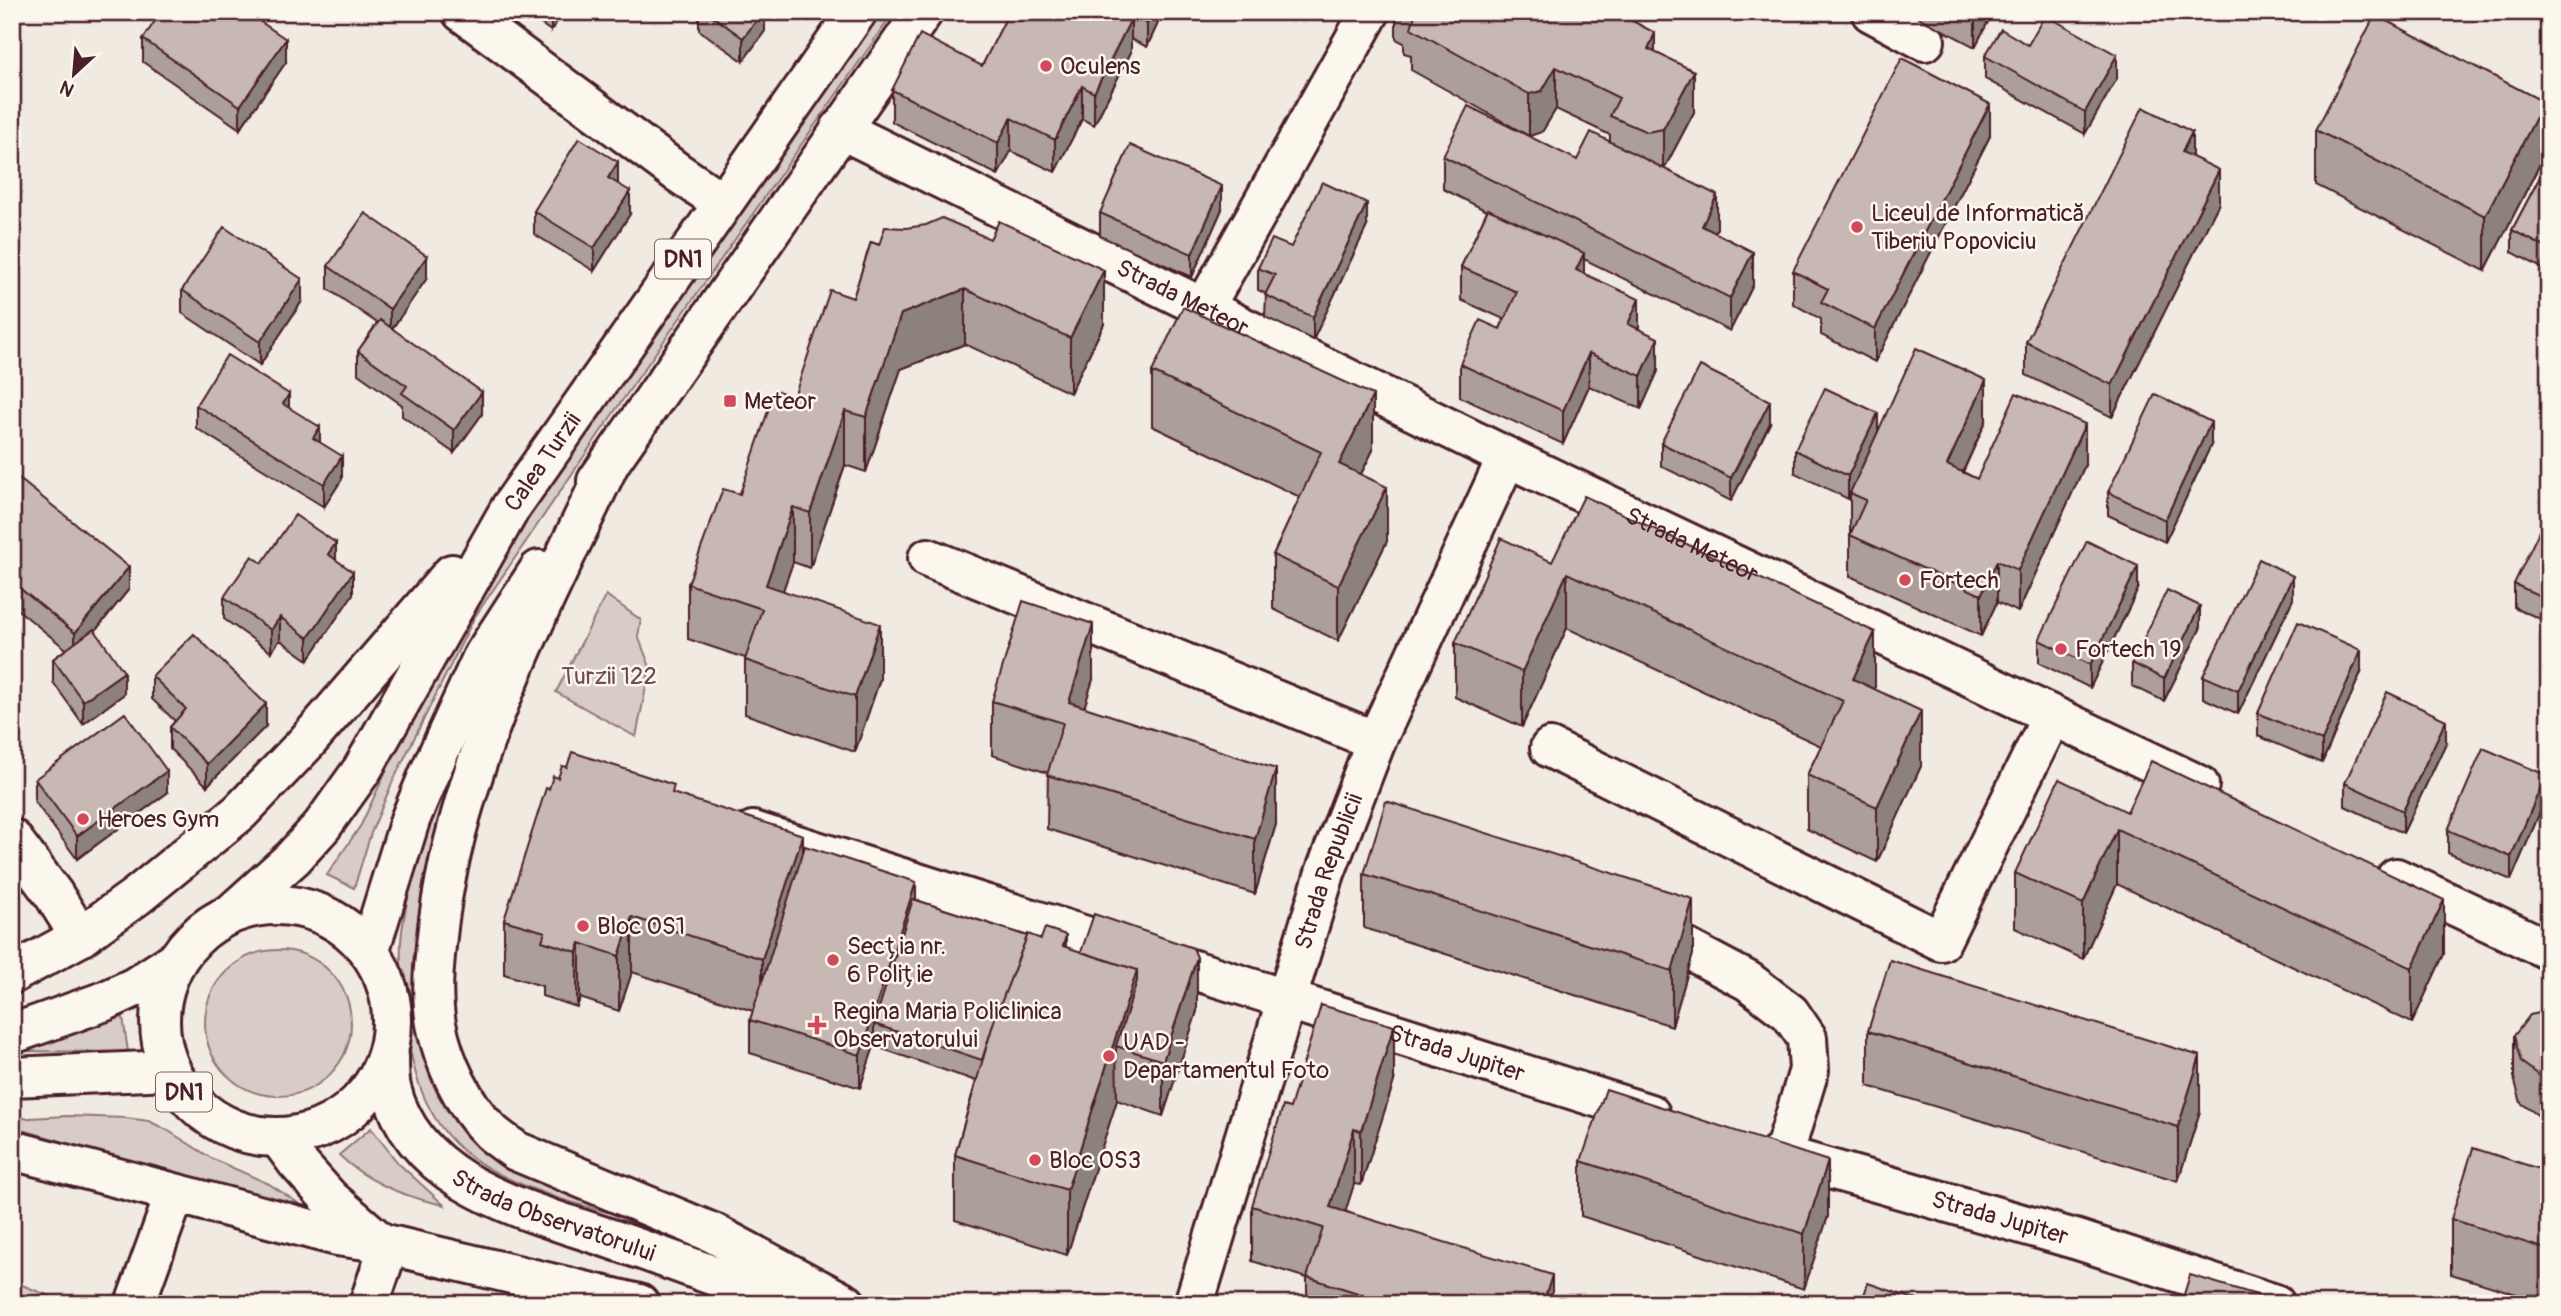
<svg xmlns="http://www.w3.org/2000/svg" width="2561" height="1316" viewBox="0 0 2561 1316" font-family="Pangolin,sans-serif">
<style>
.green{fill:#d8ccc6;stroke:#917678;stroke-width:2}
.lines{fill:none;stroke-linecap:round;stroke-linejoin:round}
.minor-casing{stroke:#4a1f2b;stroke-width:44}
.major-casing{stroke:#4a1f2b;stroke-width:44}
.minor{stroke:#fbf7ec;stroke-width:38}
.major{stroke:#fbf7ec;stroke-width:38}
.wall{fill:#ac9e9a;stroke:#4a1f2b;stroke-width:2}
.shaded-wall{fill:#8c817d;stroke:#4a1f2b;stroke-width:2}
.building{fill:#c8b8b3;stroke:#4a1f2b;stroke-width:2}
.poi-dot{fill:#d1495b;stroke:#fbf7ec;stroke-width:2.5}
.labels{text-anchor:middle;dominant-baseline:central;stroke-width:5;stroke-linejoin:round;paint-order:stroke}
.shield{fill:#fbf7ec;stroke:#7f6065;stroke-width:2}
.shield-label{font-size:23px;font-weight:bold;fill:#4a1f2b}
.poi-label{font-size:24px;fill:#4a1f2b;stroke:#fbf7ec;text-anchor:start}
.street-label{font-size:24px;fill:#4a1f2b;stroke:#fbf7ec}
.park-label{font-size:24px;fill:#6e4a52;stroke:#fbf7ec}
</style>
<rect width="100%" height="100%" fill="#f0eae0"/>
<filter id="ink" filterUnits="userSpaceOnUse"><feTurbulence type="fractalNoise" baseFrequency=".0143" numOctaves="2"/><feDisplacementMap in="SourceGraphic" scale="14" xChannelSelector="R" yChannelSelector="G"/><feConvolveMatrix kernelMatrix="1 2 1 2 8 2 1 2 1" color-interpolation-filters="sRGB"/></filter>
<g filter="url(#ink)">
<!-- green -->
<path class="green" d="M881,12H894L610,418L474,618L392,783L371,833L354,888L327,875L361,825L427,683L509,545Z
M606,595L641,620L638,636L650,667L636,737L556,692Z
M471,734C444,795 421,863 418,930C416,957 419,983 421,1010C422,1031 423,1054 429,1074C441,1110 464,1136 493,1158L678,1230C614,1214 511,1193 461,1149C418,1111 408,1054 404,1000C402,978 399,953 402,931C407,894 418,858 429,823C435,801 439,777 449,757C453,748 464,741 471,734Z
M205 1023a73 73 0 1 1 146 0a73 73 0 1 1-146 0Z
M123,1017L128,1052L12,1051V1049Z
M67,1116L126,1118L149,1121L167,1130L213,1159L269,1184L315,1214L12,1127V1119Z
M371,1128L398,1163L444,1205C404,1197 368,1183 339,1155Z
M12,1281L69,1304H12Z"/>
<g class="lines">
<defs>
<g id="minor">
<path d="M462,12L677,172L723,203"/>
<path d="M1871,12L1925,41"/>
<path id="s1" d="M840,129L1507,457L2199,785"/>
<path d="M1204,308L1370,12"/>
<path d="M928,558L1376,741"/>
<path d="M1550,748L1941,941L2052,716"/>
<path id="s2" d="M753,831L1650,1114"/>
<path d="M12,839L54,895L80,937"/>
<path d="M2396,878L2549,950"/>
<path d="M1646,927L1748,981L1790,1013L1807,1038L1809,1070L1783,1156"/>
<path id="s3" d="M1778,1154L2078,1240L2275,1304"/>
<path d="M135,1304L175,1194"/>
<path d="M369,1304L389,1245"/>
<path id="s4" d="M1194,1304L1325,873L1376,741L1507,457"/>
</g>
<g id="major">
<path d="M611,460C542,607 461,755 439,919C435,954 430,989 436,1024C443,1061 464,1106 491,1132C499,1139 508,1145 516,1151L713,1233L846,1304"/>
<path d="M597,481L923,12"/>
<circle cx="276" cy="1021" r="116"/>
<path id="s5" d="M233,912L293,858L322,826L362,770L511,507L857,12"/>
<path d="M370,949L410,820L429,774L483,656L539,570"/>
<path d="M12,974L80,937L137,896L240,812L306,743L452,574"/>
<path d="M12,1034L105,1001L135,987L175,961"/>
<path id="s6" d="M389,1056C389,1066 389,1078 391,1088C415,1187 531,1211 614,1240C672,1260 731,1282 789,1304"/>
<path d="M12,1077L170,1070"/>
<path d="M279,1138L296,1161L330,1199L381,1243L639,1304"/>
<path d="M12,1150L337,1236L380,1242"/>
</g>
</defs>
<!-- minor casing -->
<use href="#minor" class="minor-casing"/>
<!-- major casing -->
<use href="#major" class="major-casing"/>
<!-- minor -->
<use href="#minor" class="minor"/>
<!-- major -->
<use href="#major" class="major"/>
</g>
<!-- wall -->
<path class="wall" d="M524,12H563L551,31Z
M699,12H765V31L743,61L699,30Z
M1009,12H1163L1147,47L1131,39V52L1094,125L1082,119L1055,172L1011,151L998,175L892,122V90L982,66Z
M1396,12H1616L1655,53L1694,112L1664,169L1717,228L1714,232L1753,285L1730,331L1584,259V274L1639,330L1658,371L1641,409L1589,386L1563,444L1460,397V364L1500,329L1504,319L1461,300V267L1487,211L1443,189V156L1577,160L1610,142V135L1556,109L1542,132L1529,136L1411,70V55L1404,53V43L1396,39Z
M1908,12H1993L1975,47Z
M143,39L286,62L240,129L143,62Z
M2028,45L2117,78L2085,134L1985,79V56Z
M2316,130L2544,156L2485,271L2316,185Z
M1990,136L1875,362L1821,335V319L1793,304V271Z
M2192,157L2219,203L2112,417L2026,375V342Z
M2549,160V272L2512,252V230Z
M1222,209L1192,277L1100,236V213Z
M534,211L630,214L594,271L534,234Z
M1367,226L1313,340L1265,317L1266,294L1258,290V268Z
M871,242L1104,324L1070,393L965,344L901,369L866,472L845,465L810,568L793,562L783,590L880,679L855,752L745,714V658L688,639V584L794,397L853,298Z
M328,266L427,278L392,328L482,414L454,453L402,416V405L358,374V351L377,323L328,289Z
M182,290L302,301L260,365L182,313Z
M1152,372L1373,450L1361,474L1387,541L1338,641L1273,609V555L1300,497L1152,426Z
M196,405L289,408L320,443L342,479L324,507L196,428Z
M1986,421L1963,472L1977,479L2085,465L2018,612L1997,602L1981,636L1850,576V494L1848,499L1795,473V450L1878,431Z
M1770,423L1731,501L1661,466V443Z
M2211,445L2165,542L2108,515V492Z
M12,473L129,589L95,631L124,694L83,724L53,682V659L66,649L12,605Z
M2549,528V623L2514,607V584Z
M336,560L353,594L308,660L280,640L271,652L224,619V597L262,563Z
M1552,562L1875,687L1874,689L1921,766L1877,862L1807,829V775L1821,746L1567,628L1522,727L1455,697V643Z
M2138,589L2090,688L2039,663V640Z
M2293,599L2238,714L2203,698V676Z
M2200,629L2164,701L2132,686V663Z
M2361,672L2322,763L2258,736V713Z
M152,676L266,726L207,786L170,749V727L175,721L152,699Z
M1093,679L1084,707L1276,824L1255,894L1047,829L1048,773L992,755V701Z
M2446,743L2403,833L2345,806V783Z
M558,778L674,794L803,853L916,900L1066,948L1197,1011L1163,1116L1117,1100L1067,1255L955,1220V1155L976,1081L874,1046L860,1088L750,1053V1020L753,1011L632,972L619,1011L580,998L577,1007L542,996V986L504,974V920Z
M35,779L167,793L77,859L35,802Z
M2546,798L2511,880L2448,853V830Z
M2127,812L2444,954L2412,1023L2117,884L2083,959L2015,928V873Z
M2549,854V889L2544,886V864Z
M1364,874L1693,954L1672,1026L1364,928Z
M2549,1011V1140L2543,1131V1119L2521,1103L2514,1078V1036Z
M1868,1031L2200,1111L2178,1181L1868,1086Z
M1394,1081L1361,1185L1354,1184L1345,1211L1552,1304H1307V1278L1252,1261V1206Z
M1581,1161L1828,1216L1804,1289L1581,1216Z
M2549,1172V1304L2451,1274V1219Z"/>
<!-- shaded-wall -->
<path class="shaded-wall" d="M551,12H563L551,31Z
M763,12H765V31L743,61V38Z
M1152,12H1163L1147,47V24Z
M1975,12H1993L1975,47Z
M1131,19V52L1094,125V93Z
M1655,33V74L1648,49Z
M286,39V62L240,129V106Z
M2117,55V78L2085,134V112Z
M1556,67V109L1542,132L1529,136V94Z
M1694,71V112L1663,171V129Z
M1082,86V119L1055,172V140Z
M2544,102V156L2485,271V216Z
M1990,104V136L1875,362V329Z
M1011,118V151L998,175V143Z
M2192,132V165L2182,152Z
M618,162V185L608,178Z
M2219,170V203L2112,417V385Z
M1222,186V209L1192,277V254Z
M630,191V214L594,271V248Z
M1717,195V228L1702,259V226Z
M1367,203V226L1313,340V317Z
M1753,252V285L1730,331V298Z
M1584,253V286L1576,270Z
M427,256V278L390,332V309Z
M1104,270V324L1070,393V338Z
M302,279V301L260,365V342Z
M965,289V344L901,369L866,472V417L901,314Z
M1639,299V332L1628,324Z
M1658,338V371L1641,409V376Z
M1589,353V386L1563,444V411Z
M1986,380V421L1947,506V465Z
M482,392V414L454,453V430Z
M289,394V417L283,404Z
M1373,395V450L1339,518V464Z
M1770,401V423L1731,501V478Z
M845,411V465L810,568V513Z
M1878,413V436L1848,499V476Z
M2211,422V445L2165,542V520Z
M2085,424V465L2018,612V570Z
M320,427V449L313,438Z
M342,456V479L324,507V484Z
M1387,487V541L1338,641V586Z
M793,507V562L766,639V585Z
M336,543V565L328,554Z
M1997,561V602L1981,636V595Z
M2138,566V589L2090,688V665Z
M129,567V589L75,656V633Z
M353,572V594L308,660V638Z
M1567,573V628L1522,727V672Z
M2293,576V599L2238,714V691Z
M2200,606V629L2164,701V679Z
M280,617V640L271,652V630Z
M880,624V679L855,752V697Z
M1093,624V679L1069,757V702Z
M1875,632V687L1853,734V679Z
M2361,650V672L2322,763V741Z
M124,672V694L83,724V701Z
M266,704V726L207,786V764Z
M1921,711V766L1877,862V807Z
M2446,720V743L2403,833V811Z
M1276,769V824L1255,894V839Z
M167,771V793L77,859V836Z
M2546,775V798L2511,880V857Z
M2117,829V884L2083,959V904Z
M803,835V889L762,1014V959Z
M916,882V914L874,1024V1046L860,1088V1055Z
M1693,899V954L1672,1026V971Z
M2444,900V954L2412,1023V968Z
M632,917V972L619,1011V956Z
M1066,935V1001L1063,946Z
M580,943V998L577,1007V952Z
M1197,957V1011L1163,1116V1061Z
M1137,970V1035L1116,1046L1117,1100L1067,1255V1190Z
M1394,1026V1081L1361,1185V1131Z
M2200,1056V1111L2178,1181V1127Z
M1354,1129V1184L1330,1261V1207Z
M1828,1161V1216L1804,1289V1234Z
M1552,1275V1304H1543Z"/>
<!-- building -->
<path class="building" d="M161,12H206L209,14L210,12H246L286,39L240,106L143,39Z
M707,12H763L743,38Z
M1009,12H1117L1131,19L1094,93L1082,86L1055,140L1011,118L998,143L892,90L920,34L982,66Z
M1122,12H1152L1147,24Z
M1406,12H1616L1655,33L1648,49L1694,71L1663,129L1647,132L1610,116L1619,98L1556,67L1542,91L1529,94L1411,28L1415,15Z
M2045,15L2117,55L2085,112L1985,56L2001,29L2028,45Z
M2375,15L2544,102L2485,216L2316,130Z
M1902,58L1990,104L1875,329L1821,302L1828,289L1793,271Z
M1468,106L1577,160L1591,132L1717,195L1702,226L1753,252L1730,298L1443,156Z
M2143,107L2192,132L2182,152L2219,170L2112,385L2026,342Z
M579,138L618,162L608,178L630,191L594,248L534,211Z
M1130,145L1222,186L1192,254L1100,213Z
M2549,160V249L2512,230Z
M1322,182L1367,203L1313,317L1265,295L1275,275L1258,268L1272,239L1291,247Z
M1488,209L1584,253L1576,270L1639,299L1628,324L1658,338L1641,376L1589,353L1563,411L1460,364L1480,320L1500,329L1517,292L1461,267Z
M365,213L427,256L390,309L328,266Z
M942,218L990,239L999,221L1104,270L1070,338L965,289L901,314L866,417L845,411L810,513L793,507L766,585L880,624L855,697L745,660L762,609L688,584L723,489L740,494L775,390L794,397L830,290L853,298L871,242L879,245L885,227L906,228L926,225Z
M224,227L302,279L260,342L182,290Z
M1183,307L1373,395L1339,464L1387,487L1338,586L1273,555L1321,452L1152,372Z
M380,320L482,392L454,430L402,393L407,386L358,351Z
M1916,348L1986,380L1947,465L1977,479L2016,393L2085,424L2018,570L1997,561L1981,595L1850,535L1866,500L1850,493Z
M227,355L289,394L283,404L320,427L313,438L342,456L324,484L196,405Z
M1700,366L1770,401L1731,478L1661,443Z
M1825,388L1878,413L1848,476L1795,450Z
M2155,394L2211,422L2165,520L2108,492Z
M12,473L129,567L75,633L12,582Z
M1584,496L1875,632L1853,679L1921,711L1877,807L1807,775L1843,701L1567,573L1522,672L1455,643L1501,538L1552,562Z
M295,515L336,543L328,554L353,572L308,638L280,617L271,630L224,597L252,556L262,563Z
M2542,525L2549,528V600L2514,584Z
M2087,541L2138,566L2090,665L2039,640Z
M2259,559L2293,576L2238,691L2203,676Z
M2167,590L2200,606L2164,679L2132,663Z
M1023,601L1093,624L1069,702L1276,769L1255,839L1047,775L1063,723L992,701Z
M2298,622L2361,650L2322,741L2258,713Z
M94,629L124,672L83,701L53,659Z
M194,634L266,704L207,764L170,727L186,709L152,676Z
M2387,692L2446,720L2403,811L2345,783Z
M125,713L167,771L77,836L35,779Z
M2483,748L2546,775L2511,857L2448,830Z
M572,752L674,785L672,793L803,835L762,959L632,917L619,956L580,943L577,952L542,941L545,932L504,920L546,788L549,789L553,776L558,778L562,766L567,767Z
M2151,761L2444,900L2412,968L2117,829L2083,904L2015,873L2059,779L2127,812Z
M1386,801L1693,899L1672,971L1364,874Z
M805,846L916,882L860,1055L750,1020Z
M2549,854V866L2544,864Z
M913,899L1027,936L994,1021L982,1060L874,1024Z
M1094,914L1193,948L1197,957L1163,1061L1116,1046L1137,981V970L1081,952Z
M1045,928L1066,935L1063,946L1137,970L1067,1190L955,1155L994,1021L1028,934L1041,939Z
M1890,960L2200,1056L2178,1127L1868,1031Z
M1321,1005L1394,1026L1361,1131L1354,1129L1330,1207L1552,1275L1543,1304H1393L1307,1277L1323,1228L1252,1206L1283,1106L1290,1108Z
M2549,1011V1099L2543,1090L2546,1080L2521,1062L2514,1036L2530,1015Z
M1606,1089L1828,1161L1804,1234L1581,1161Z
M2473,1148L2549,1172V1250L2451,1219Z
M2190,1275L2287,1304H2181Z
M1868,1283L1929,1304H1861Z"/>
</g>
<!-- markers -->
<g class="poi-dot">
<circle cx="1046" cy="66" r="7"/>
<circle cx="1857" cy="227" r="7"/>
<rect x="723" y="394" width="14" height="14" rx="3.5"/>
<circle cx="1905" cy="580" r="7"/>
<circle cx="2061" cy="649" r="7"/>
<circle cx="83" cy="819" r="7"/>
<circle cx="583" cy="926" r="7"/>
<circle cx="833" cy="960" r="7"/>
<path d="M813.5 1014.5h7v7h7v7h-7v7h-7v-7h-7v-7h7z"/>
<circle cx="1109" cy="1056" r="7"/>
<circle cx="1035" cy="1160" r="7"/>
</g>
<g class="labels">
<!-- shield labels -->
<g class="shield">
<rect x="655" y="239.5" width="56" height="39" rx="5"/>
<rect x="156" y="1072.5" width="56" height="39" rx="5"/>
</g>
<g class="shield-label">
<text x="683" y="259">DN1</text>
<text x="184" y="1092">DN1</text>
</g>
<!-- poi labels -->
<g class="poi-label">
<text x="1060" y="66">Oculens</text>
<text x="1871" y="213">Liceul de Informatică<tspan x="1871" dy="28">Tiberiu Popoviciu</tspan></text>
<text x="744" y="401">Meteor</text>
<text x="1919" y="580">Fortech</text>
<text x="2075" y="649">Fortech 19</text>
<text x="97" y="819">Heroes Gym</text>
<text x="597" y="926">Bloc OS1</text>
<text x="847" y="946">Secția nr.<tspan x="847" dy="28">6 Poliție</tspan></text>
<text x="833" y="1011">Regina Maria Policlinica<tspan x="833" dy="28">Observatorului</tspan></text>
<text x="1123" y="1042">UAD -<tspan x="1123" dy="28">Departamentul Foto</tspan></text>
<text x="1049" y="1160">Bloc OS3</text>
</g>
<!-- street labels -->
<g class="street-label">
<text stroke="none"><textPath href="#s1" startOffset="382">Strada Meteor</textPath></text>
<text stroke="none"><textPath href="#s5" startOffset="550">Calea Turzii</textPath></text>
<text stroke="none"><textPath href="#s1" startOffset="948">Strada Meteor</textPath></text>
<text stroke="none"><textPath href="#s4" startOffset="453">Strada Republicii</textPath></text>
<text stroke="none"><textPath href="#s2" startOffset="738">Strada Jupiter</textPath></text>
<text stroke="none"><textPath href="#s6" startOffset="250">Strada Observatorului</textPath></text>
<text stroke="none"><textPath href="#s3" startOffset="231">Strada Jupiter</textPath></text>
</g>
<!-- park labels -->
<g class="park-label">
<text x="609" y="676">Turzii 122</text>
</g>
</g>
<!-- margin -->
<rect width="2561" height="1316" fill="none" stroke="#fbf7ec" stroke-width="42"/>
<rect x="21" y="21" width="2519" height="1274" fill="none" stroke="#4a1f2b" stroke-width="2.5" filter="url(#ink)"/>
<!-- north arrow -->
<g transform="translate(74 74) rotate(206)" stroke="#fbf7ec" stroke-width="5" paint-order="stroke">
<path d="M0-5L12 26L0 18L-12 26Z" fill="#4a1f2b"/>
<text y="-10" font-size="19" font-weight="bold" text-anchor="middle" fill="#4a1f2b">N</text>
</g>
</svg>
